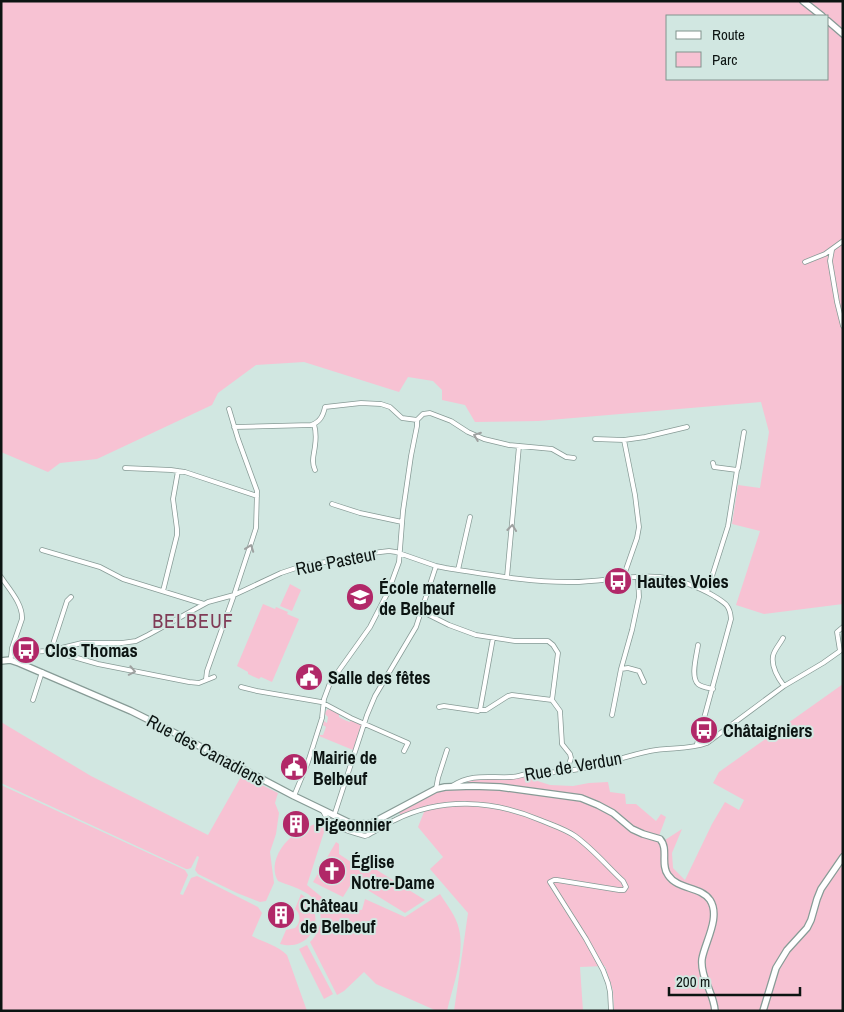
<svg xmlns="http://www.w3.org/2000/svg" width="844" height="1012" viewBox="0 0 844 1012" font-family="'Archivo Narrow',sans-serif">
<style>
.green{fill:#f7c2d3;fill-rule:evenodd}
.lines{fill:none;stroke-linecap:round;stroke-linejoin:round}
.street-casing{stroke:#879b96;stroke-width:5.5}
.secondary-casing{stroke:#879b96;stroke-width:8}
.street{stroke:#fff;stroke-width:4}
.secondary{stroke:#fff;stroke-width:5.5}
.oneway{stroke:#9ea1a0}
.labels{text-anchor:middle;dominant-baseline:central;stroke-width:4;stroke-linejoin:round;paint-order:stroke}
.street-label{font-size:18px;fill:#0c1412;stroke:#d1e7e1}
.poi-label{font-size:18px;font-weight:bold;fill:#0c1412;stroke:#d1e7e1;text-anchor:start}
.quarter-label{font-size:20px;letter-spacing:1px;fill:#803b56;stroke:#d1e7e1}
</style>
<rect width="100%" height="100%" fill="#d1e7e1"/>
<!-- green -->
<path class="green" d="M1,1H843V604L764,614L736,605L760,531L732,524L738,485L760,488L769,432L761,402L538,421L475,422L465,405L442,400V390L433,381L408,377L399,392L304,362L256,365L218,393L212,405L97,459L60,463L48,472L1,452ZM668,16H828V79H668Z
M290,584L301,590L292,611L280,606Z
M263,604L275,609L276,607L288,612L287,614L299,619L272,682L261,677L259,679L248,674V672L237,666Z
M843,684V1011H614L613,991L605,966L580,967L583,1011H454L468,913L430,869L443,857L418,827L426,807L405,814L401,815L398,812L437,792L448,790L467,789L468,781L475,778H513L525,777L550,785L573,786L589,783L608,782L610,792L625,794L626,804H636L656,821L661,814L666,817L659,836L665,840L682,829L672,853L673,868L685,880L712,824L725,802L739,810L744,800L713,783L719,772Z
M328,709L331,710L339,714V717C343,719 346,721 350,722L351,720L362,724L353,750L319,736L320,735H323L326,727L323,725L324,721L327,723L328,717L325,714L326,711Z
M1,722L91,776L208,835L242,775L278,793L275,803L279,813L276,834L270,852L274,883L266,901L260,902L237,893L198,874L195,870L199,857L197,856L191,868L188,869H186L1,783Z
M1,785L185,870L188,875L180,894L183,895L191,878L197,876L258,907L262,913L252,936C264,943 277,945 287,955L307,1011H1Z
M322,820L335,828L331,835L324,832L307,885L329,903L350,909L362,910L365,899L405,917L440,894C447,905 456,916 459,929C465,955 453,985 447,1011H437L376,984L364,972L344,991L337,995L310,942C324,929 325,906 308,894C299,888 288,885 278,881C268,864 282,842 297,833C304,828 314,825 322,820Z
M336,842L339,844V854L360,868L372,867L425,900L405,913L353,881L343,897L313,882Z
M301,894C329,912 313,953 280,944L286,930L295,928C301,922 301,914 295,909Z
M307,945L333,994L324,999L299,949Z"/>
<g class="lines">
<defs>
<path id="street" d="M832,250L830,261L837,302L843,326
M805,262L825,254L843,241
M417,420L423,414L430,413L451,421L468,432L484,439L509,445L552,449L566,457L574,458
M314,424C316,431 316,439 315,446C314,455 311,461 315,470
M234,427L311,425C320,422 323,416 325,407L361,403L381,404L390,407L402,418L417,420
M595,439L624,440
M125,468L171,470L185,472L257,496
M737,470L738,468L744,432
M332,504L360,513L402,522
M42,550L100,567L123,579L204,604
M458,570L470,517
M1,577C9,589 23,604 22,619L12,648L11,657
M507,577L519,446
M623,578L637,538L639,527L635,495L624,440L645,437L687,427
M163,591L177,535V529L173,499L178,471
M707,592L728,526L737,470L714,467L713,463
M421,611L449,625L476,635L515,641H548L553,645L558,653L552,700
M783,638C780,644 774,650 773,656C771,667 778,678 784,686
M698,645C697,654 690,677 698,684C701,687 708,688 713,689
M51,650L67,601L71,597
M53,651L98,664L189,682L199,683L214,677
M11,656L26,652L49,651L82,643H122L136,641L148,635L208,602L234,595L281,573L305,565L333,561L372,553L389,551L396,552L436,566L446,568C486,574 527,582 568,582C598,583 630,574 660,577C677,579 699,587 714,596C725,603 730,605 731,619L697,744
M621,669L628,668L639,671L644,682
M206,679L207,671L234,595L256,528L257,491L238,439L229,409
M241,687L257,691L321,702L351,718L408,743L404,751
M33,700L42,672
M439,707L444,706L478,711L480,710H486L508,696L512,695L552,700L560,711L562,744L570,754L571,758L567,771
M480,710L493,638
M612,715L621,669L632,630L639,597L638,578
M452,786C472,773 489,778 511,777C518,777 524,774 530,773C539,772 548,773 557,772C568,771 580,769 591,767C611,762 630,755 650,751C669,747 689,750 707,743L784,686L823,663L840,651L837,632L843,627
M436,789L438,778L447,750
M294,796L308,762L322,718L324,699L330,683L370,627L388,592L399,562L403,511L411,456L417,426V420
M323,811C329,827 350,832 365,836L368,835C377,830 386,824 395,820C442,797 493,800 540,820C552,825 565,829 575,836C593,849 607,866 623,881L626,887L624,890H619L557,880H554L550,882L586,939L603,970L608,983L610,992L611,1011
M334,816L367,715L375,696L416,627L436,566"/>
<path id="secondary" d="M803,1L822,16
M828,21L843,34
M1,661L10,660L19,663L131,711L169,730L294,796L350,823L359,824L372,823L436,789L445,787L473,786L500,787L581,798L598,805L613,813L632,829L643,834L660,839C669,849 660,864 668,875C678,890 700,886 710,900C721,917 705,942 702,959C700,977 714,993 715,1011
M763,1011L776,968L787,950L807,928L811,920L817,899L821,889L843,857"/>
</defs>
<!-- street casing -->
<use href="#street" class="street-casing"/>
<!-- secondary casing -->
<use href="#secondary" class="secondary-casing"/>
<!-- street -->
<use href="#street" class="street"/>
<!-- secondary -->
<use href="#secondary" class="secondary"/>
</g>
<!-- one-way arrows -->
<defs><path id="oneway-chevron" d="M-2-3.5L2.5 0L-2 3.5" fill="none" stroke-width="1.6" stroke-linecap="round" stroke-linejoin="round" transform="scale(1.25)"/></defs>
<g class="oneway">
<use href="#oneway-chevron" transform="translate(477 436) rotate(-159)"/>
<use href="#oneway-chevron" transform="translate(512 528) rotate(-84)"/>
<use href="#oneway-chevron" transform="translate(250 548) rotate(-70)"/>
<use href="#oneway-chevron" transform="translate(132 671) rotate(11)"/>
</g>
<!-- icons -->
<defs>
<symbol id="bus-disc" viewBox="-11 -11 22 22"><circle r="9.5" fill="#b12868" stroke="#d1e7e1"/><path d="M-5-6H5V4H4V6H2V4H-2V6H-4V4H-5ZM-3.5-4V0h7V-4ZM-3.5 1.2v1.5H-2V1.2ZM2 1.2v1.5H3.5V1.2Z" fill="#fff"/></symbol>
<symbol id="school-disc" viewBox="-11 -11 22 22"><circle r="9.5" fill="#b12868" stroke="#d1e7e1"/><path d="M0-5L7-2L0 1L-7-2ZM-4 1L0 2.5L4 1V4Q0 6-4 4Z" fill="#fff"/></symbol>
<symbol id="civic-disc" viewBox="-11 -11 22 22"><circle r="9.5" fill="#b12868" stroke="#d1e7e1"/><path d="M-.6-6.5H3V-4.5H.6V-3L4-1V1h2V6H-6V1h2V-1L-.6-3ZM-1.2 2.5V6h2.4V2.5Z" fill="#fff"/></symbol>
<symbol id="building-disc" viewBox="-11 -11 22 22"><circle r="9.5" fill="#b12868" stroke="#d1e7e1"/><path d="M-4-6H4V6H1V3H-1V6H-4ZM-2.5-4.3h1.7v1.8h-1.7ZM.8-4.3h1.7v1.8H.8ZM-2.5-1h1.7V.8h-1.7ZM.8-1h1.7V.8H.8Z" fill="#fff"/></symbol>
<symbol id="church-disc" viewBox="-11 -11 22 22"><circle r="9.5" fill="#b12868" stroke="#d1e7e1"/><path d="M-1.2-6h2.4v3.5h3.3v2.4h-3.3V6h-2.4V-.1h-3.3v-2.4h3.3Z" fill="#fff"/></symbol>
</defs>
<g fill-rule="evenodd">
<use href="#bus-disc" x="602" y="565" width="32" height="32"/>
<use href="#school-disc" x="344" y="581" width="32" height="32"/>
<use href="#bus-disc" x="10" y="634" width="32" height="32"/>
<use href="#civic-disc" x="293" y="661" width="32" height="32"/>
<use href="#bus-disc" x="688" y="714" width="32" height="32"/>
<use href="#civic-disc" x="278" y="751" width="32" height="32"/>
<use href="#building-disc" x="280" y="808" width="32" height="32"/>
<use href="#church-disc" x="316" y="855" width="32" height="32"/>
<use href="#building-disc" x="265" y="899" width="32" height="32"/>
</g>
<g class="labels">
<!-- street labels -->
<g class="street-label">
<text transform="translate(336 561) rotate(-11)">Rue Pasteur</text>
<text transform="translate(206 750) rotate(28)">Rue des Canadiens</text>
<text transform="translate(573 766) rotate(-10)">Rue de Verdun</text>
</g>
<!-- poi labels -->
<g class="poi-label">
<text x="637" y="581">Hautes Voies</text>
<text x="379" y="587">École maternelle<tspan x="379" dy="21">de Belbeuf</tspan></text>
<text x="45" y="650">Clos Thomas</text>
<text x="328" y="677">Salle des fêtes</text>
<text x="723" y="730">Châtaigniers</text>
<text x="313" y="757">Mairie de<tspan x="313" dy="21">Belbeuf</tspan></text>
<text x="315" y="824">Pigeonnier</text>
<text x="351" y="861">Église<tspan x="351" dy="21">Notre-Dame</tspan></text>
<text x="300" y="905">Château<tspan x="300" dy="21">de Belbeuf</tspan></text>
</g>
<!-- quarter labels -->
<g class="quarter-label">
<text x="193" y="620">BELBEUF</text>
</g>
</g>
<!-- border -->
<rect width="844" height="1012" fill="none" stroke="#0c1412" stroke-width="5"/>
<!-- legend -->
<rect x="666" y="15" width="162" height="65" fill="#d1e7e1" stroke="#82938e"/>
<rect x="676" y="31" width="25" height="8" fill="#ffffff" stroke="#82938e"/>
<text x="712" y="40" font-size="15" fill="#0c1412">Route</text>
<rect x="676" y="52" width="25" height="15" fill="#f7c2d3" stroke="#82938e"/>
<text x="712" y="65" font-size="15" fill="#0c1412">Parc</text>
<!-- scale -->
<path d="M669 987v8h131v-8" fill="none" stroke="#0c1412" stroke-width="2.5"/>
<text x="676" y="987" font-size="15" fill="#0c1412" stroke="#d1e7e1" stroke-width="4" paint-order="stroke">200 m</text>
</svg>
